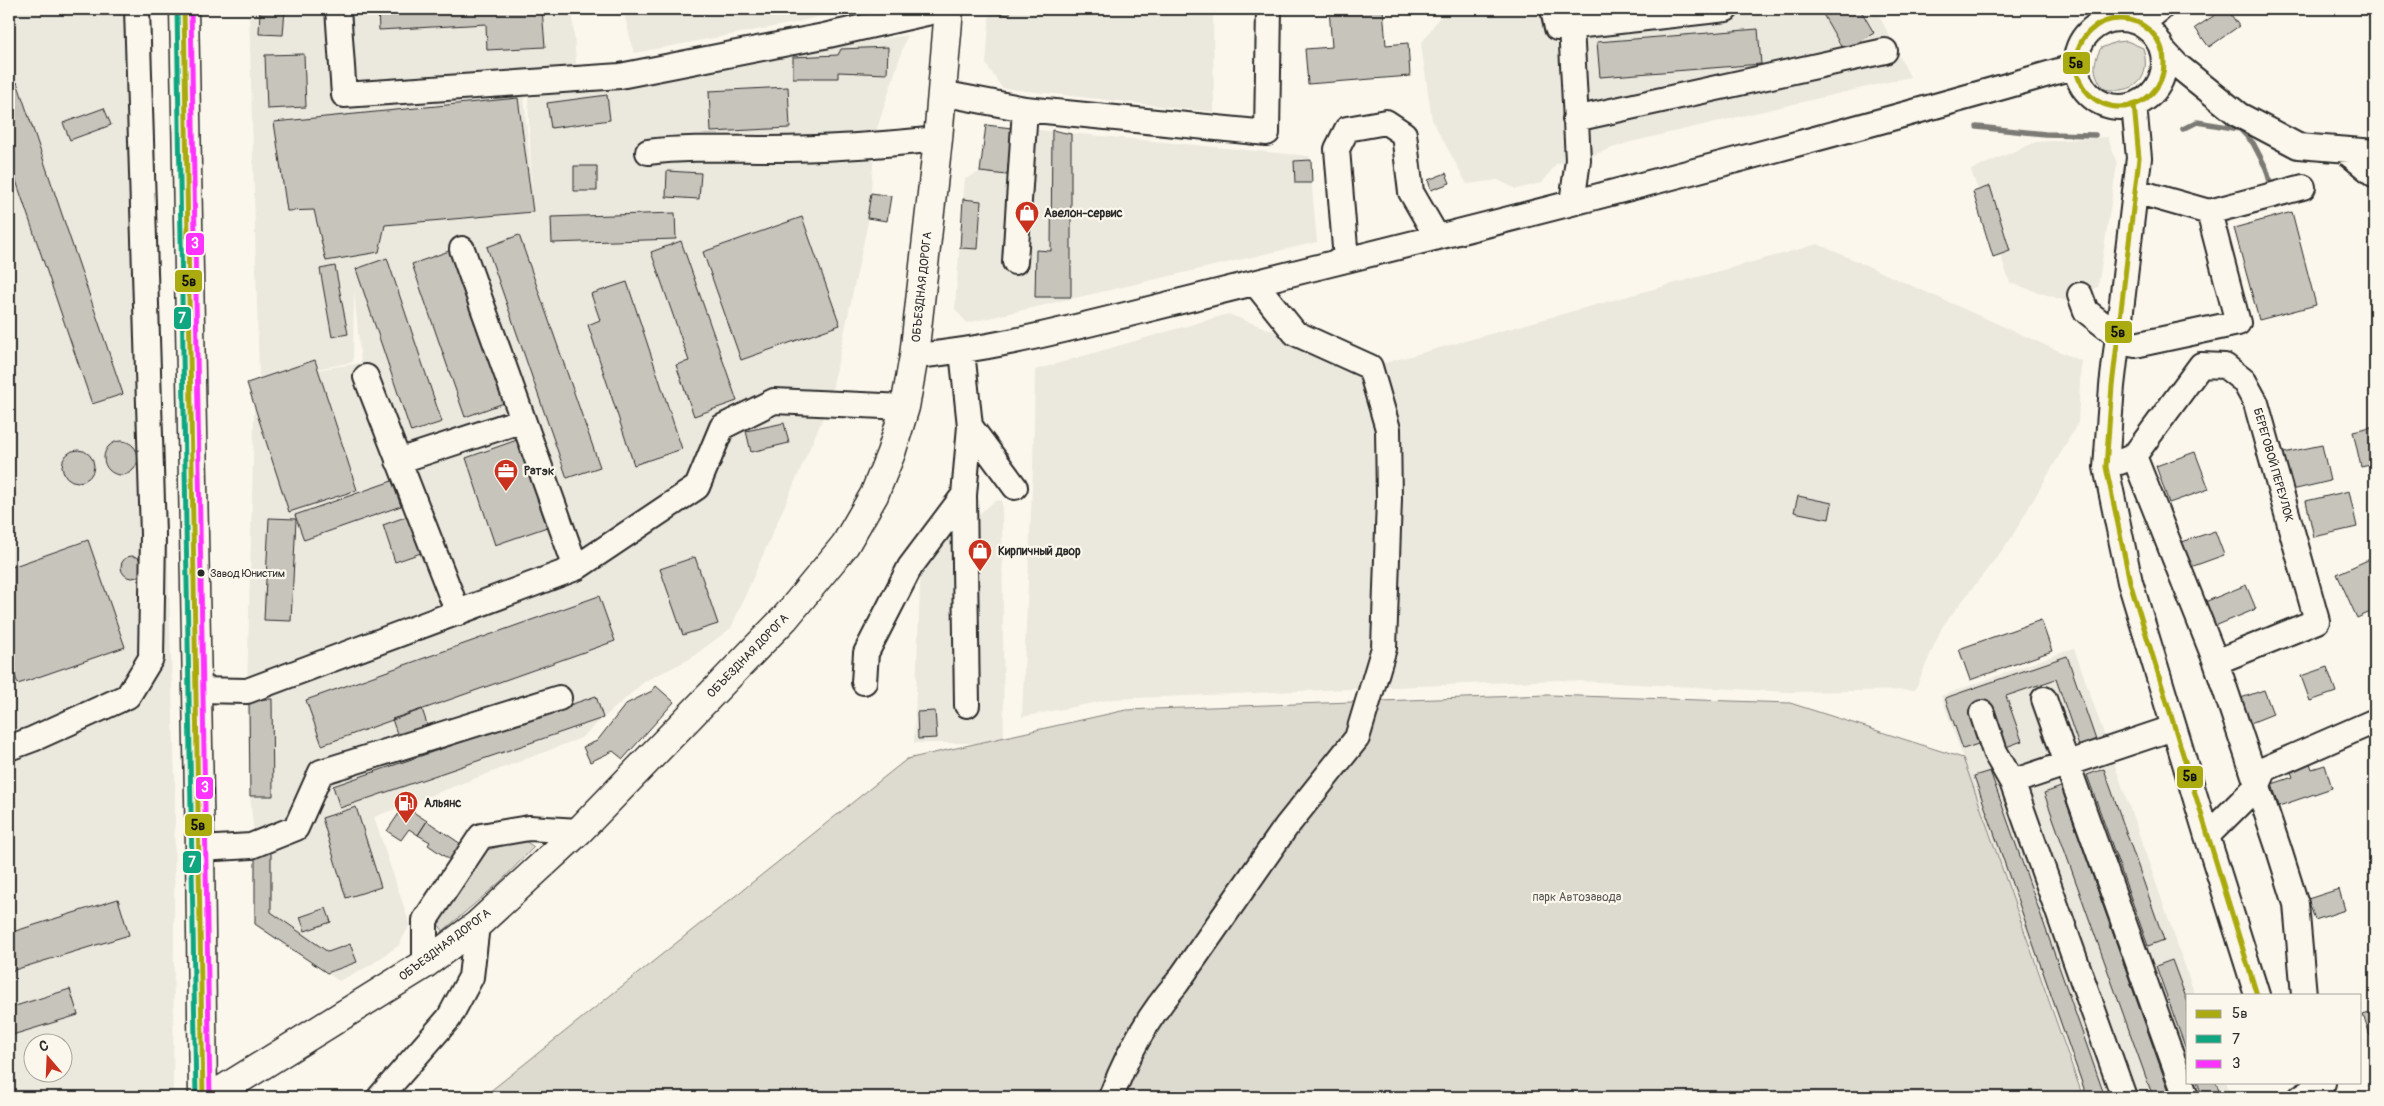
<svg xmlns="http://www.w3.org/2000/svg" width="2384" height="1106" viewBox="0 0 2384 1106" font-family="Pangolin,sans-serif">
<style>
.built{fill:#ebe8de;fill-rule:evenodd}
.green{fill:#dddad0;stroke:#84827e}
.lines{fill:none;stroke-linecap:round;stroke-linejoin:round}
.stream{stroke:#7b7a75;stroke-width:5.5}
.building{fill:#c7c4bc;stroke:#2b2b2b}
.minor-casing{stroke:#2b2b2b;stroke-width:28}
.major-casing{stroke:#2b2b2b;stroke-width:31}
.minor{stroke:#fbf7ec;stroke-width:24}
.major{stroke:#fbf7ec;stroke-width:28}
.bus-1-casing{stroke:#fbf7ec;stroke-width:9}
.bus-2-casing{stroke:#fbf7ec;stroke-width:9}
.bus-3-casing{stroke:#fbf7ec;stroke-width:9}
.bus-1{stroke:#aa1;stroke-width:5}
.bus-2{stroke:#0fa680;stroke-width:5}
.bus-3{stroke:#f3f;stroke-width:5}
.bus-dot{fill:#2b2b2b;stroke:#fbf7ec;stroke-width:2}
.labels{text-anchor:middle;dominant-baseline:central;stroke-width:4.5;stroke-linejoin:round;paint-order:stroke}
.bus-label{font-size:11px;fill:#2b2b2b;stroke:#fbf7ec;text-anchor:start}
.poi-label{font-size:12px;font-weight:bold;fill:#2b2b2b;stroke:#fbf7ec;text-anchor:start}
.street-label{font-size:12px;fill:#2b2b2b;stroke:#fbf7ec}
.park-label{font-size:12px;fill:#585754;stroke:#fbf7ec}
.line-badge{stroke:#fbf7ec;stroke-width:2}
.badge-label{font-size:14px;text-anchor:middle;font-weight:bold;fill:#fff}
.pale-badge-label{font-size:14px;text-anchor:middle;font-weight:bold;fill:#111}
</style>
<rect width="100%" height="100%" fill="#fbf7ec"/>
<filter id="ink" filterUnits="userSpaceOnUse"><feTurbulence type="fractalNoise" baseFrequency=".02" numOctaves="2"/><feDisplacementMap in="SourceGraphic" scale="10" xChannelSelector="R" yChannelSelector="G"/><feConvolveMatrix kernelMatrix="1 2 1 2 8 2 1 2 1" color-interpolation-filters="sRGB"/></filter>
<g filter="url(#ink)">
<!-- built -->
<path class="built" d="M9,9H150L175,780L173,1097H9ZM32,1044H62V1074H32Z
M249,9H572L578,88L524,96L532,187L528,98L907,35L876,132L868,222L829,404L731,628L688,660L645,681L581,738L374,817L410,925L398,946L369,966L339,981L255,924V844L250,796L247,691L255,379L259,378ZM354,291L361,363L296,373L353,362Z
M623,9H834L832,13L794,23L634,53Z
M990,9H1213L1214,112L1002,88L986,64Z
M1445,9H1876L1910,77L1630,142L1578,160L1556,164L1542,183L1516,189L1498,180L1467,184L1432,120L1421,44Z
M986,125L1309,156L1317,242L967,323L955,309L963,199L965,179L980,172Z
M2108,137L2117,164L2098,287L2066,301L2010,283L1971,170L2036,142Z
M1818,244L2081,361L2078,423L2010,540L1942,627L1915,690L1789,692L1559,680L1113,699L1022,717L1033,466L1035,370L1228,314L1370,367Z
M1002,500L1004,743H914L921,560L995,501Z
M2074,648L2195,995H2188V1082H2226L2232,1097H2085L1941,696Z"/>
<!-- green -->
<path class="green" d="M2127,41L2143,48C2152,79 2135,95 2104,89C2093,74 2092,64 2101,48L2116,42Z
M1549,695L1790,703L1963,758L2083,1097H483L907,759L1126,710Z
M524,840L534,847L500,882L443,931L436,921L476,853Z"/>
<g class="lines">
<!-- stream -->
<path class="stream" d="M1977,127L2045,134L2095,135
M2183,129L2197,122L2240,129L2253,143L2266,168L2271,185"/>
</g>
<!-- building -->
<path class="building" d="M260,9H285L283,35L259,34Z
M378,9H542L545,47L487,50L486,24L379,30Z
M987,9H1010V15L987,12Z
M1329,9H1383L1386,45L1408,43L1410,76L1308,84L1305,49L1332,47Z
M1820,9H1860L1874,33L1844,51Z
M2224,9H2227L2239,26L2209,47L2195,28Z
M1758,29L1761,64L1600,77L1597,42Z
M888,47L887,74L838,72V78H793V57L838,55L841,49Z
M304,54L306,107L267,109L265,55Z
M17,82L123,394L92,404L9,160V84Z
M788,87L790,128L711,132L709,91Z
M607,95L610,120L551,128L547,103Z
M518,98L533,212L385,225L379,252L326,261L314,210L287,211L274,122Z
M104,108L111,125L70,140L63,123Z
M986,125L1012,128L1007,175L980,172Z
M1052,130L1071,134V297H1035L1036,250L1051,251Z
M1311,160L1312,183H1295L1294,161Z
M574,166H597V191H574Z
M667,171L701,173L699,199L666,197Z
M1446,173L1450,183L1431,190L1428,180Z
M1990,186L2010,251L1993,257L1973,192Z
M871,193L891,196L887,221L867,218Z
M963,199L981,201L978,249L960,248Z
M2292,212L2316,305L2259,320L2234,228Z
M675,213L676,239L552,243L551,217Z
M802,217L840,325L741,360L703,252Z
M519,235L600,467L567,478L487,247Z
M681,241L737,401L694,416L676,365L689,361L651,252Z
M452,250L504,403L465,417L412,264Z
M387,258L442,422L411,432L356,269Z
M335,266L348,334L332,337L320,269Z
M627,282L682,449L634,465L588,325L600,320L591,294Z
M315,360L357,490L289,512L247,383Z
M784,423L789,443L751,452L746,431Z
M2375,426V464L2361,467L2353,431Z
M517,440L547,527L495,545L466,458Z
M104 458a17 17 0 1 1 34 0a17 17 0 1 1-34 0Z
M2322,445L2330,481L2288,491L2279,454Z
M62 466a16 16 0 1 1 32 0a16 16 0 1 1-32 0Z
M2195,452L2209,489L2169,503L2156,466Z
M392,481L401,506L304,540L295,515Z
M2349,491L2357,527L2314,537L2306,501Z
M1798,496L1832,503L1829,519L1794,512Z
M408,516L421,553L395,562L383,525Z
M269,518L296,519L291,621L264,620Z
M2215,531L2224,555L2188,568L2179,543Z
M88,540L125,647L18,684L9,659V568Z
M121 567a11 11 0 1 1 22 0a11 11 0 1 1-22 0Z
M695,557L718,624L683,635L660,569Z
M2370,559L2375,570V610L2357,618L2337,574Z
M2246,585L2256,609L2215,626L2205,602Z
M599,596L615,641L322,745L306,700Z
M2041,620L2052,651L1970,680L1959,649Z
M2067,656L2097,743L2080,749L2056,679L2006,696L2022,741L2006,747L1990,701L1969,709L1981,743L1963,749L1945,698Z
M2327,667L2336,692L2310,701L2301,676Z
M656,686L674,702L623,759L613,751L590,762L583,747L597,741L626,704L652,691Z
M2264,690L2273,714L2248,724L2238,699Z
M596,696L603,718L340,808L333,786Z
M249,699H272L273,796H250Z
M422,709L428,727L398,737L392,719Z
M935,711L937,738L918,739L917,712Z
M2309,760L2312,769L2325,765L2332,788L2279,806L2272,784L2293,777L2289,767Z
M2104,769L2164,940L2148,946L2087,775Z
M1990,771L2105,1097H2087L1974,776Z
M2061,787L2171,1097H2153L2044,793Z
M404,806L427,821L418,835L409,829L401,840L387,831Z
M356,807L381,887L346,898L322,818Z
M427,821L461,844L450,860L428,845L430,842L418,835Z
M255,848L271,849V912L328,952L350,944L357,962L327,973L255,924Z
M2339,889L2345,910L2315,920L2308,899Z
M118,899L129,935L11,971L9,964V933Z
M326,908L331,922L305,931L300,917Z
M2172,960L2188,1003V1055L2156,966Z
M70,989L78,1015L9,1036V1008Z
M2375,1011V1034L2370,1036L2363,1015Z
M2197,1082H2216L2221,1097H2203Z"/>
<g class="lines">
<defs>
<path id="minor" d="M338,9L344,95L620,76L824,36L944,9
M1553,9L1557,28L1726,9
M2076 63a44 44 0 1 1 88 0a44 44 0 1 1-88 0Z
M2141,24L2160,9
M1571,26L1578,160L1572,203
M2162,49L2177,65L2239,115L2298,146L2375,152
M941,93L1025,109L1267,133L1269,9
M2134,105L2139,158L2112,386L2106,467L2130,582L2207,836L2257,995
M1575,119L1885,51
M2344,150L2375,175
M648,152C689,147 729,149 770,149C826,149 882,145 938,139
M2209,212L2303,187
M462,249L576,568
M1346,260L1337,149L1347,129L1386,122L1404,134L1411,192L1437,237
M1015,262L1025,109
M2080,295L2086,311L2118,336
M2118,342L2135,345L2238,323L2209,212L2135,191
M962,351L970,426L964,495L967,705
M914,356C985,350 1052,333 1121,316C1185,300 1249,284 1314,268C1569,205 1824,139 2076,66
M366,377L458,613
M970,426L1015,487
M2134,456L2216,662L2279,850L2296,904L2304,995
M398,461L523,420
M2120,462L2134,456L2201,365L2225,366L2244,381L2256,403L2317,621L2216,662
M864,682L866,653L910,567L964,495
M197,690L247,691L576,568L697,487L722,427L774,401L905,407
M2044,699L2186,1097
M1982,713L1995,752L2012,782
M9,748L33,739L128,696L151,658L153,535L137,9
M2207,836L2258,785L2265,769L2375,721
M200,849L251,846L296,828L321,772L559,698
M425,964V920L481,836L529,828L579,831
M380,1097L449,1018L471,977L477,925
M1111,1097C1126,1057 1149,1015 1177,983L1286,827L1357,738L1384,648L1389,499L1388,429L1370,367L1295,333L1255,283
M2124,1097L2012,782L2173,728
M2301,1097L2323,1083"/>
<path id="major" d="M184,9L200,849L203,1097
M211,1097L425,964L477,925L579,831L785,618L845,545L874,495L891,453L905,407L914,356L938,139L949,9"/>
</defs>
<!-- minor casing -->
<use href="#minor" class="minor-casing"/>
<!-- major casing -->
<use href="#major" class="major-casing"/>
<!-- minor -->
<use href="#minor" class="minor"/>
<!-- major -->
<use href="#major" class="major"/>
<defs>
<path id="bus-1" d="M184,9L203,1097
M2076 63a44 44 0 1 1 88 0a44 44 0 1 1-88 0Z
M2134,105L2139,158L2112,386L2106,467L2130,582L2257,995"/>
<path id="bus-2" d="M177,9L196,1097"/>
<path id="bus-3" d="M191,9L210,1097"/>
</defs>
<!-- bus-1 casing -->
<use href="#bus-1" class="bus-1-casing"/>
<!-- bus-2 casing -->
<use href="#bus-2" class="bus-2-casing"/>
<!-- bus-3 casing -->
<use href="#bus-3" class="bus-3-casing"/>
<!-- bus-1 -->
<use href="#bus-1" class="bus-1"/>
<!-- bus-2 -->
<use href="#bus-2" class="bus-2"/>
<!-- bus-3 -->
<use href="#bus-3" class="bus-3"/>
</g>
</g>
<!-- icons -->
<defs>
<symbol id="shop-pin" viewBox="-11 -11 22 30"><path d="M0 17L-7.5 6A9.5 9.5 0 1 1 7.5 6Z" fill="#c8321e" stroke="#fbf7ec"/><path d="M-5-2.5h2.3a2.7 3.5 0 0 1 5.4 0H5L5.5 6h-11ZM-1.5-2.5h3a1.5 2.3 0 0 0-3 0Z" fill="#fff"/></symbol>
<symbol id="office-pin" viewBox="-11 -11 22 30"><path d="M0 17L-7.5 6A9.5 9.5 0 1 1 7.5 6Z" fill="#c8321e" stroke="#fbf7ec"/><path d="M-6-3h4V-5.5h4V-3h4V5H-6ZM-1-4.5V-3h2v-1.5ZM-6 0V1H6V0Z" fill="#fff"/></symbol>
<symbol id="fuel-pin" viewBox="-11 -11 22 30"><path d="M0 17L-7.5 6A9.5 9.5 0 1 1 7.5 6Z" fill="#c8321e" stroke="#fbf7ec"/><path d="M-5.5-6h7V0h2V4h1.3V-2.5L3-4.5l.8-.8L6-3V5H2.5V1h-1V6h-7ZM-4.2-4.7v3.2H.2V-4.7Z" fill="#fff"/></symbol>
</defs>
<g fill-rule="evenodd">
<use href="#shop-pin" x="1013" y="199" width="28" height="38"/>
<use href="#office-pin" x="492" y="457" width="28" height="38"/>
<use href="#shop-pin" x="966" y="537" width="28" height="38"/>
<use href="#fuel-pin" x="392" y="789" width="28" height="38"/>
</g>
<!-- markers -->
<circle class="bus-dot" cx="201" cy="573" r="4.5"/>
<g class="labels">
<!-- bus labels -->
<g class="bus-label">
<text x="210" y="573">Завод Юнистим</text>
</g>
<!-- poi labels -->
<g class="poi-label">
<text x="1044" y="213">Авелон-сервис</text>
<text x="524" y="471">Ратэк</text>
<text x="998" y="551">Кирпичный двор</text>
<text x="424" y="803">Альянс</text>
</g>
<!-- street labels -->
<g class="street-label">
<text transform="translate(922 287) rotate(-84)">ОБЪЕЗДНАЯ ДОРОГА</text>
<text transform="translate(2273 465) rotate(74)">БЕРЕГОВОЙ ПЕРЕУЛОК</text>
<text transform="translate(748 656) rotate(-46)">ОБЪЕЗДНАЯ ДОРОГА</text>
<text transform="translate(445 945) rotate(-37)">ОБЪЕЗДНАЯ ДОРОГА</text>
</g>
<!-- park labels -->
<g class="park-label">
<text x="1577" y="897">парк Автозавода</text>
</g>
</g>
<g class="line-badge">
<rect x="2062" y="51" width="29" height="24" rx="5" fill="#aa1"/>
<rect x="185" y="232" width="20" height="24" rx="5" fill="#f3f"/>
<rect x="174" y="269" width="29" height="24" rx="5" fill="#aa1"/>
<rect x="173" y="306" width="19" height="24" rx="5" fill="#0fa680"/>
<rect x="2104" y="320" width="29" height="24" rx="5" fill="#aa1"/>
<rect x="2176" y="765" width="28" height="24" rx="5" fill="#aa1"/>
<rect x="195" y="776" width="19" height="24" rx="5" fill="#f3f"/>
<rect x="184" y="813" width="29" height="24" rx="5" fill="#aa1"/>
<rect x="182" y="850" width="20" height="24" rx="5" fill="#0fa680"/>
</g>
<g class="badge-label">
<text x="195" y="248">3</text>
<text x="182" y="323">7</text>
<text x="205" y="792">3</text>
<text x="192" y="867">7</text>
</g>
<g class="pale-badge-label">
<text x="2076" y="68">5в</text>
<text x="189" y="286">5в</text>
<text x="2118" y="337">5в</text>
<text x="2190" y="781">5в</text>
<text x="198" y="830">5в</text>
</g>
<!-- margin -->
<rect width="2384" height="1106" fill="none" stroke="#fbf7ec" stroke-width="30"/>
<rect x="15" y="15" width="2354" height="1076" fill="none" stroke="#2b2b2b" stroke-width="2" filter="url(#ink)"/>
<!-- legend -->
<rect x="2186" y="994" width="175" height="90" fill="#fbf7ec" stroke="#a8a59f"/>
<rect x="2196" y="1010" width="25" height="8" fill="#aaaa11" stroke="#a8a59f"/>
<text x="2232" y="1018" font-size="15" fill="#2b2b2b">5в</text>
<rect x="2196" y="1035" width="25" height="8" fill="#0fa680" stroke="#a8a59f"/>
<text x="2232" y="1044" font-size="15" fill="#2b2b2b">7</text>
<rect x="2196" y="1060" width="25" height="8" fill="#ff33ff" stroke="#a8a59f"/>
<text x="2232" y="1068" font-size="15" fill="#2b2b2b">3</text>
<!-- north arrow -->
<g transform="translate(48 1058) rotate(341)"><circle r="24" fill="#fbf7ec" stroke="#a8a59f"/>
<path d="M0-4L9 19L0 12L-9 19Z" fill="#c8321e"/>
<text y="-8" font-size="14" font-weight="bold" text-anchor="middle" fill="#2b2b2b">С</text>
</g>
</svg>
